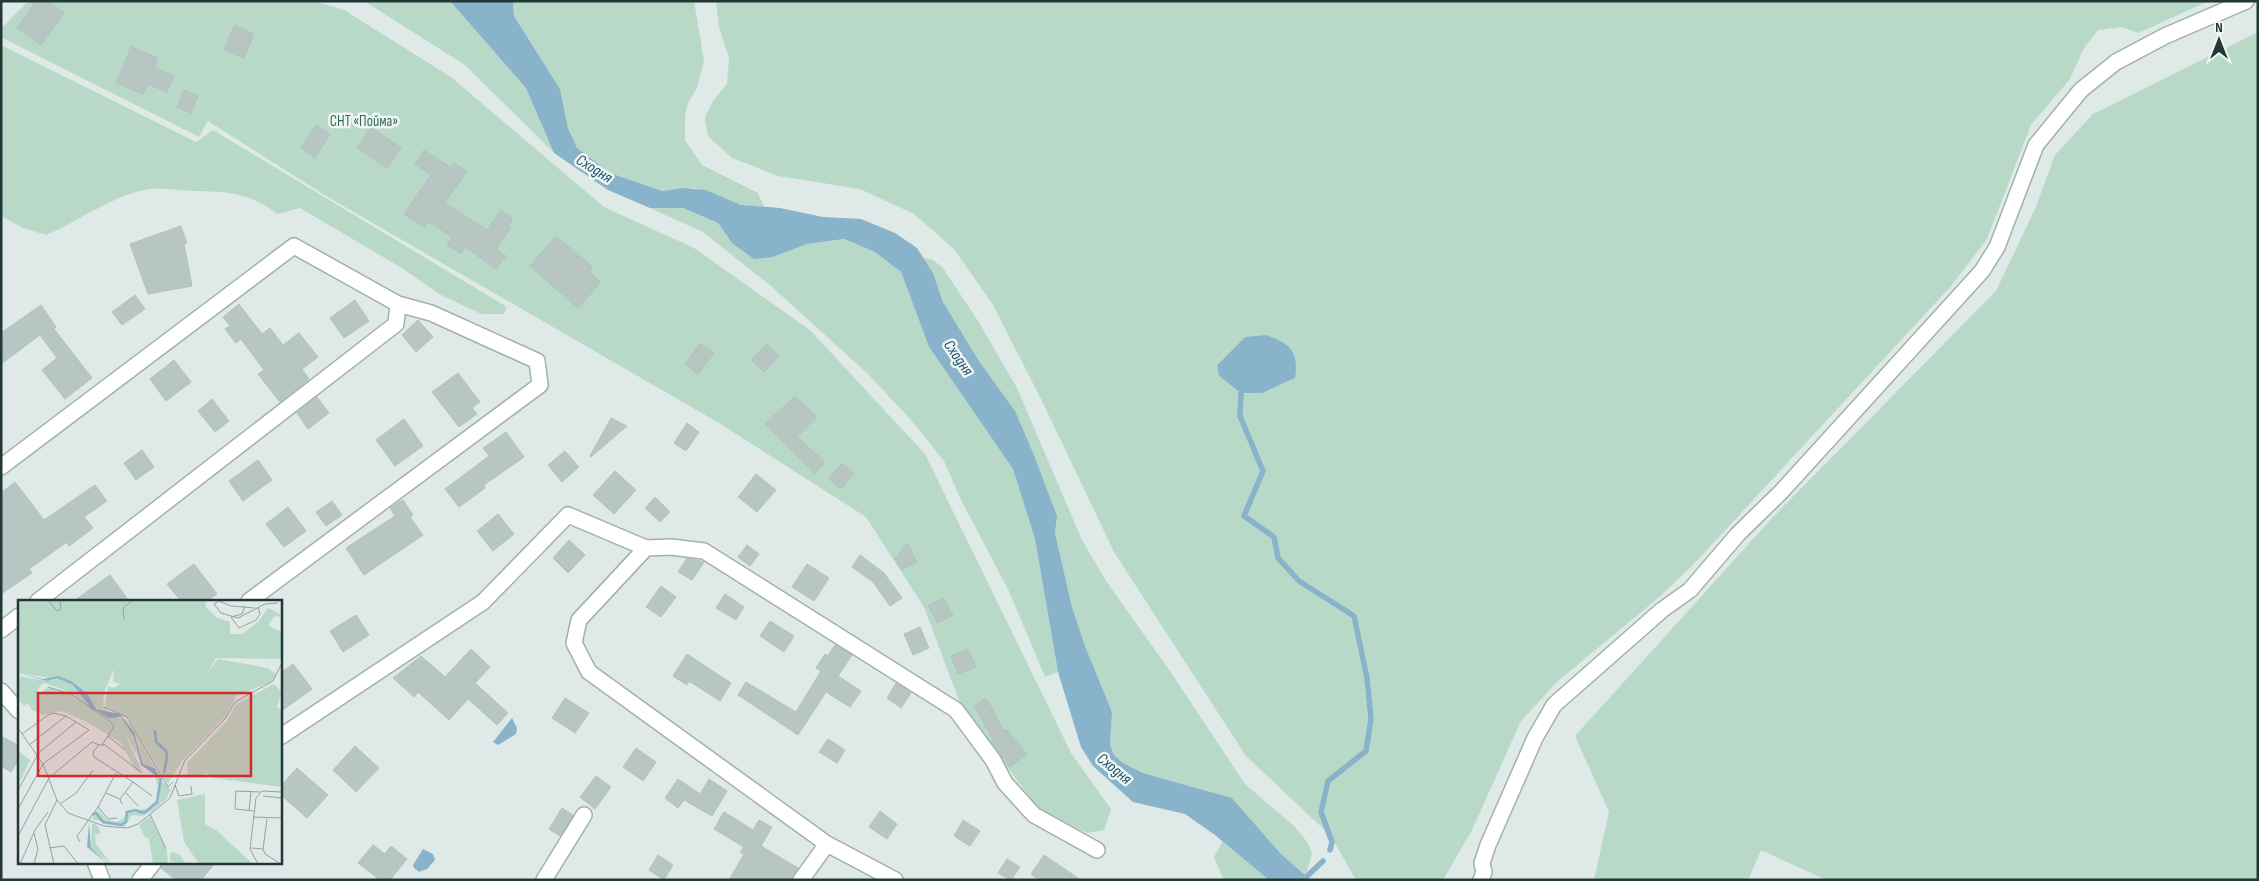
<svg xmlns="http://www.w3.org/2000/svg" width="2259" height="881" viewBox="0 0 2259 881" font-family="'Sofia Sans Condensed',sans-serif">
<style>
.green{fill:#b9d9c8;fill-rule:evenodd}
.water{fill:#89b3cb}
.lines{fill:none;stroke-linecap:round;stroke-linejoin:round}
.stream{stroke:#89b3cb;stroke-width:5.5}
.building{fill:#b7c6c3;stroke:#b2c2bf}
.minor-casing{stroke:#a2b0af;stroke-width:18}
.minor{stroke:#fff;stroke-width:15}
.labels{text-anchor:middle;dominant-baseline:central;stroke-width:5;stroke-linejoin:round;paint-order:stroke}
.park-label{font-size:15px;fill:#2e6c53;stroke:#eff6f4}
.water-label{font-size:16px;font-style:italic;fill:#20516f;stroke:#eff6f4}
.inset-river{fill:none;stroke:#89b3cb;stroke-width:2.5}
.inset-road{fill:none;stroke:#93a2a1;stroke-width:1}
.view{fill:#d62828;fill-opacity:0.15;stroke:#d62828;stroke-width:2.5}
.inset-edge{fill:none;stroke:#213837;stroke-width:2.5}
</style>
<rect width="100%" height="100%" fill="#dfe9e7"/>
<!-- green -->
<path class="green" d="M28,1H314L344,10L451,77L604,207L694,248L810,330L925,454L1071,753L1111,809L1104,830L1087,833L1041,812L961,706L924,607L866,517L719,423L326,196L208,121L199,137L1,37V29Z
M364,1H450L526,88L554,153L465,65Z
M513,1H694L704,61L697,88L688,103L685,115V140L702,165L758,193L764,207L741,205L695,188L662,191L610,173L593,161L577,148L568,128L560,89L514,16Z
M716,1H2209L2138,33L2122,27L2098,30L2084,48L2070,79L2031,125L1987,239L1952,285L1692,566L1658,598L1557,682L1521,721L1472,830L1443,880H1356L1331,836L1246,756L1114,552L1043,403L993,305L954,249L914,214L860,189L778,176L732,158L708,136L705,118L713,101L727,84L729,58L719,27ZM1245,337L1295,378L1283,383L1231,385L1219,376L1217,364Z
M2258,32V880H1826L1761,850L1748,880H1594L1609,812L1575,736L1773,517L1996,291L2035,209L2055,155L2093,114Z
M1,45L196,142L213,130L507,307L504,314H481L441,295L400,267L300,208L278,214C248,193 232,192 196,191C180,191 166,188 150,189C117,193 77,222 46,235L23,228L1,216Z
M650,208H683L718,223L732,243L773,257L807,244L844,239L875,252L901,272L929,347L1013,469L1035,539L1058,672L1045,677L1008,589L960,498L944,461L911,420L868,374L771,286L703,232Z
M923,258L933,260L943,268L978,321L1017,388L1082,540L1106,581L1170,671L1245,784L1294,826L1308,843L1312,853L1306,875L1281,854L1232,798L1143,773L1123,763L1114,755L1110,745L1112,712L1085,646L1072,607L1055,533L1057,516L1015,411L979,361L943,302L933,273Z
M1223,841L1268,879L1269,880H1224L1214,857Z"/>
<!-- water -->
<path class="water" d="M450,1H513L514,16L560,89L568,128L577,148L610,173L662,191L684,188L706,190L741,205L780,208L823,217L861,219L895,233L917,248L933,273L943,302L979,361L1015,411L1033,453L1057,516L1055,533L1072,607L1085,646L1112,712L1110,745L1114,755L1123,763L1143,773L1232,798L1281,854L1311,880H1269L1215,835L1185,814L1133,802L1093,766L1081,747L1058,672L1035,539L1013,469L929,347L901,272L875,252L844,239L807,244L773,257L754,259L732,243L718,223L683,208H650L608,190L554,153L526,88Z
M1266,335C1290,344 1299,350 1295,378L1262,393H1241L1219,376L1217,365L1245,337Z
M512,718L517,728L516,734L498,745L493,742Z
M423,849L433,854L435,860L427,869L419,872L414,868L413,865Z"/>
<g class="lines">
<!-- stream -->
<path class="stream" d="M1241,393L1240,416L1263,471L1244,516L1274,537L1278,558L1299,581L1354,616L1367,678L1371,719L1366,751L1328,781L1321,812L1332,842L1330,850
M1303,880L1323,861"/>
</g>
<!-- building -->
<path class="building" d="M36,1H48L64,13L41,45L17,28Z
M234,25L254,34L244,58L224,50Z
M131,47L158,58L154,68L174,76L167,92L148,84L143,94L116,83Z
M184,90L198,96L191,113L177,107Z
M316,125L330,134L315,158L301,148Z
M371,127L401,148L387,168L357,148Z
M424,150L451,168L454,163L467,171L445,203L487,230L501,210L513,219L508,226L511,228L496,249L506,256L496,269L465,247L461,254L447,245L452,237L428,221L424,227L404,214L431,175L415,164Z
M181,226L187,243L184,244L192,286L148,294L130,244Z
M556,236L593,267L589,272L601,282L578,308L530,266Z
M135,295L145,309L122,325L112,312Z
M355,300L369,321L344,338L330,318Z
M239,304L262,334L270,328L283,345L299,333L318,357L302,369L309,379L280,402L258,374L264,370L241,339L236,343L225,329L230,326L223,317Z
M41,305L56,327L54,329L92,378L65,399L42,370L57,358L40,335L1,364V333Z
M418,320L433,337L416,352L402,335Z
M700,343L714,353L698,374L685,364Z
M767,344L779,356L764,372L751,360Z
M174,360L191,382L166,401L150,379Z
M458,373L480,402L472,408L477,414L459,427L432,392Z
M795,396L817,417L797,437L825,462L815,474L765,424Z
M317,397L329,413L308,429L297,413Z
M212,399L229,421L215,432L198,411Z
M611,418L627,426L591,457L590,456Z
M404,419L423,446L395,466L376,440Z
M687,423L699,432L686,451L674,443Z
M506,432L524,457L484,485L485,488L459,507L445,489L489,456L483,448Z
M142,450L154,467L136,480L124,463Z
M565,451L579,467L562,482L548,465Z
M258,460L272,480L243,501L229,481Z
M842,463L854,473L841,489L829,479Z
M615,471L636,490L614,514L593,495Z
M756,474L776,490L757,512L738,497Z
M15,482L44,520L95,485L107,501L84,517L93,528L69,546L67,542L29,569L32,573L1,594V493Z
M655,497L670,512L660,522L645,508Z
M403,500L413,515L410,517L423,535L364,575L346,548L395,516L390,508Z
M332,501L342,515L326,526L316,512Z
M288,507L306,531L284,547L266,524Z
M498,514L514,534L493,551L477,531Z
M569,540L585,555L568,573L553,558Z
M907,543L917,562L902,570L895,559Z
M747,545L759,554L750,566L738,557Z
M860,555L884,573L902,598L890,606L873,582L852,567Z
M687,558L704,562L692,580L678,572Z
M194,564L217,594L207,601H181L167,584Z
M807,564L829,578L814,601L792,587Z
M110,575L129,601H74Z
M661,586L676,597L661,617L646,607Z
M725,594L744,607L736,620L716,608Z
M943,598L953,615L938,623L928,606Z
M356,615L369,635L343,652L330,631Z
M770,621L794,636L784,652L760,636Z
M920,627L929,648L913,655L904,634Z
M835,645L852,655L838,676L861,691L850,707L826,692L798,735L738,695L746,682L796,712L821,671L816,668L825,654L828,656Z
M471,649L490,667L475,683L508,713L497,725L468,699L449,720L418,692L414,697L393,678L421,656L445,677Z
M968,649L976,667L958,674L951,656Z
M687,654L731,683L720,701L689,681L687,685L673,676Z
M293,664L312,689L280,712V673Z
M896,683L911,693L901,708L887,698Z
M565,698L589,713L575,733L552,718Z
M986,698L1004,731L1006,729L1027,754L1010,767L991,741L993,739L974,706Z
M1,736L19,746V759L11,772L1,766Z
M828,739L845,750L837,763L819,752Z
M355,746L379,768L356,792L333,770Z
M636,748L656,762L643,781L623,767Z
M297,768L328,795L307,818L280,794V787Z
M596,776L611,787L595,809L580,797Z
M678,779L700,794L709,779L727,791L712,816L684,800L678,808L665,798Z
M562,808L573,815L560,836L549,829Z
M880,811L897,824L887,839L869,827Z
M724,812L753,830L759,820L772,827L761,846L798,868L792,880H729L744,854L740,852L744,847L714,829Z
M963,820L980,831L970,846L954,836Z
M373,845L385,854L391,846L407,859L390,880H380L358,863Z
M658,855L673,865L664,880L649,870Z
M1044,855L1081,880H1039L1031,874Z
M1007,859L1020,867L1011,880L998,873Z
M163,862H216L201,880H176L161,868Z"/>
<g class="lines">
<defs>
<path id="minor" d="M1,467L294,246L398,304L396,324L38,601
M249,601L540,385L537,361L431,313L398,304
M1,630L19,616
M1,691L19,711
M280,737L483,602L568,515L646,548
M95,862L102,880
M140,880L154,862
M544,880L584,815
M801,880L827,844
M895,880L827,844L589,672L574,643L579,620L646,548L671,547L704,551L956,710L993,760L1005,783L1034,815L1097,850
M1481,880L1484,872L1482,863L1488,845L1535,738L1554,705L1662,610L1690,590L1738,534L1781,492L1982,271L1997,247L2036,145L2081,90L2116,62L2165,36L2246,1"/>
</defs>
<!-- minor casing -->
<use href="#minor" class="minor-casing"/>
<!-- minor -->
<use href="#minor" class="minor"/>
</g>
<g class="labels">
<!-- park labels -->
<g class="park-label">
<text x="364" y="121">СНТ «Пойма»</text>
</g>
<!-- water labels -->
<g class="water-label">
<text transform="translate(594 169) rotate(32)">Сходня</text>
<text transform="translate(958 358) rotate(55)">Сходня</text>
<text transform="translate(1114 769) rotate(39)">Сходня</text>
</g>
</g>
<!-- overview -->
<g transform="translate(18 600)">
<rect width="264" height="264" fill="#dfe9e7"/>
<path d="M0,0H187L188,7L199,18L212,22V34H224L241,21L250,8L264,15V17L256,16L250,26L264,32V59L198,58L190,72L200,59L250,68L258,74L255,81L218,96L208,116L164,161L150,184L110,117L87,106L90,86L95,88L103,84L95,82L96,69L86,92L85,106L92,113L75,107L69,92L51,81L0,73ZM0,76L29,81L39,78L55,85L73,108L54,93L26,83L20,88L19,97L29,87L53,94L95,123L82,113L105,119L116,137L120,157L109,137L98,126L108,136L124,171L118,170L102,142L69,122L43,111L25,115L14,110L10,103L6,106L0,99ZM256,84L264,92L259,107L264,111V187L196,178L187,173L184,178L170,177L169,163L209,121L218,104ZM107,118L116,130L141,174L125,164L120,142ZM0,151L12,160L0,186ZM136,173L153,190L148,199L134,211L124,216L114,215L106,227L74,219L80,210L89,220L99,222L106,218L108,211L135,208L142,200L138,195L140,187ZM187,194V224L198,230L235,264H181L166,242L159,200ZM132,216L149,252L150,264H135L131,238L127,237L121,225ZM74,223L79,225L83,234H77L78,244L93,264L73,248ZM156,252L162,255L168,264L152,261V253Z" fill="#b9d9c8"/>
<path d="M0,73L25,79L40,76L53,81L69,93L78,109L102,114L116,132L125,164L136,168L144,180L123,165L116,137L103,117L91,118L73,108L55,85L39,78L29,81ZM71,223L73,248L90,264L69,247Z" fill="#89b3cb"/>
<path class="inset-river" d="M137,130L138,142L148,151L149,157L146,173M74,215L78,213L85,222L103,225L108,222L109,212L117,210L126,213L139,202L143,178"/>
<path class="inset-road" d="M30,0L39,11L43,9L42,0M227,6L224,14L213,17L221,28L238,20L242,14L240,7M237,8L213,6L201,1L196,4L203,13L220,18L247,4L260,3M106,20L105,8L115,0M30,87L53,94L92,121L96,126L90,136M86,107L109,117L150,187L155,182M0,128L25,164L39,200L50,213L86,226L109,228L120,224L152,198L167,160L207,119L217,102L255,81L264,63M4,134L30,115L36,113L48,116M11,145L48,116L58,122L18,155M84,145L90,136L107,150M115,182L134,196M157,185L161,196L174,194L173,186M0,190L19,156M88,193L102,199L104,204M108,193L120,206M245,196L264,198M102,199L115,182L76,157L75,152L81,145H87L124,173M42,204L58,193L75,170M80,207L90,219L99,218M0,209L25,164L71,130L58,122M231,211L233,191M236,211L217,209L218,191L242,192M132,214L148,249M235,217L264,218M16,233L20,249L16,264M0,236L31,178L74,142L81,145M62,242L59,236L80,207L98,173M31,248L46,246L60,264M233,248L245,249L249,219M245,249L247,254L263,264M2,264L17,230L30,212M36,264L27,225L39,200M240,264L232,249L238,198L244,191L264,192"/>
<path class="view" d="M20,93H233V176H20Z"/>
<rect width="264" height="264" class="inset-edge"/>
</g>
<!-- border -->
<rect width="2259" height="881" fill="none" stroke="#213837" stroke-width="5"/>
<!-- north arrow -->
<g transform="translate(2219 40)" stroke="#eff6f4" stroke-width="4" paint-order="stroke">
<path d="M0-4L9 19L0 12L-9 19Z" fill="#213837"/>
<text y="-8" font-size="14" font-weight="bold" text-anchor="middle" fill="#213837">N</text>
</g>
</svg>
